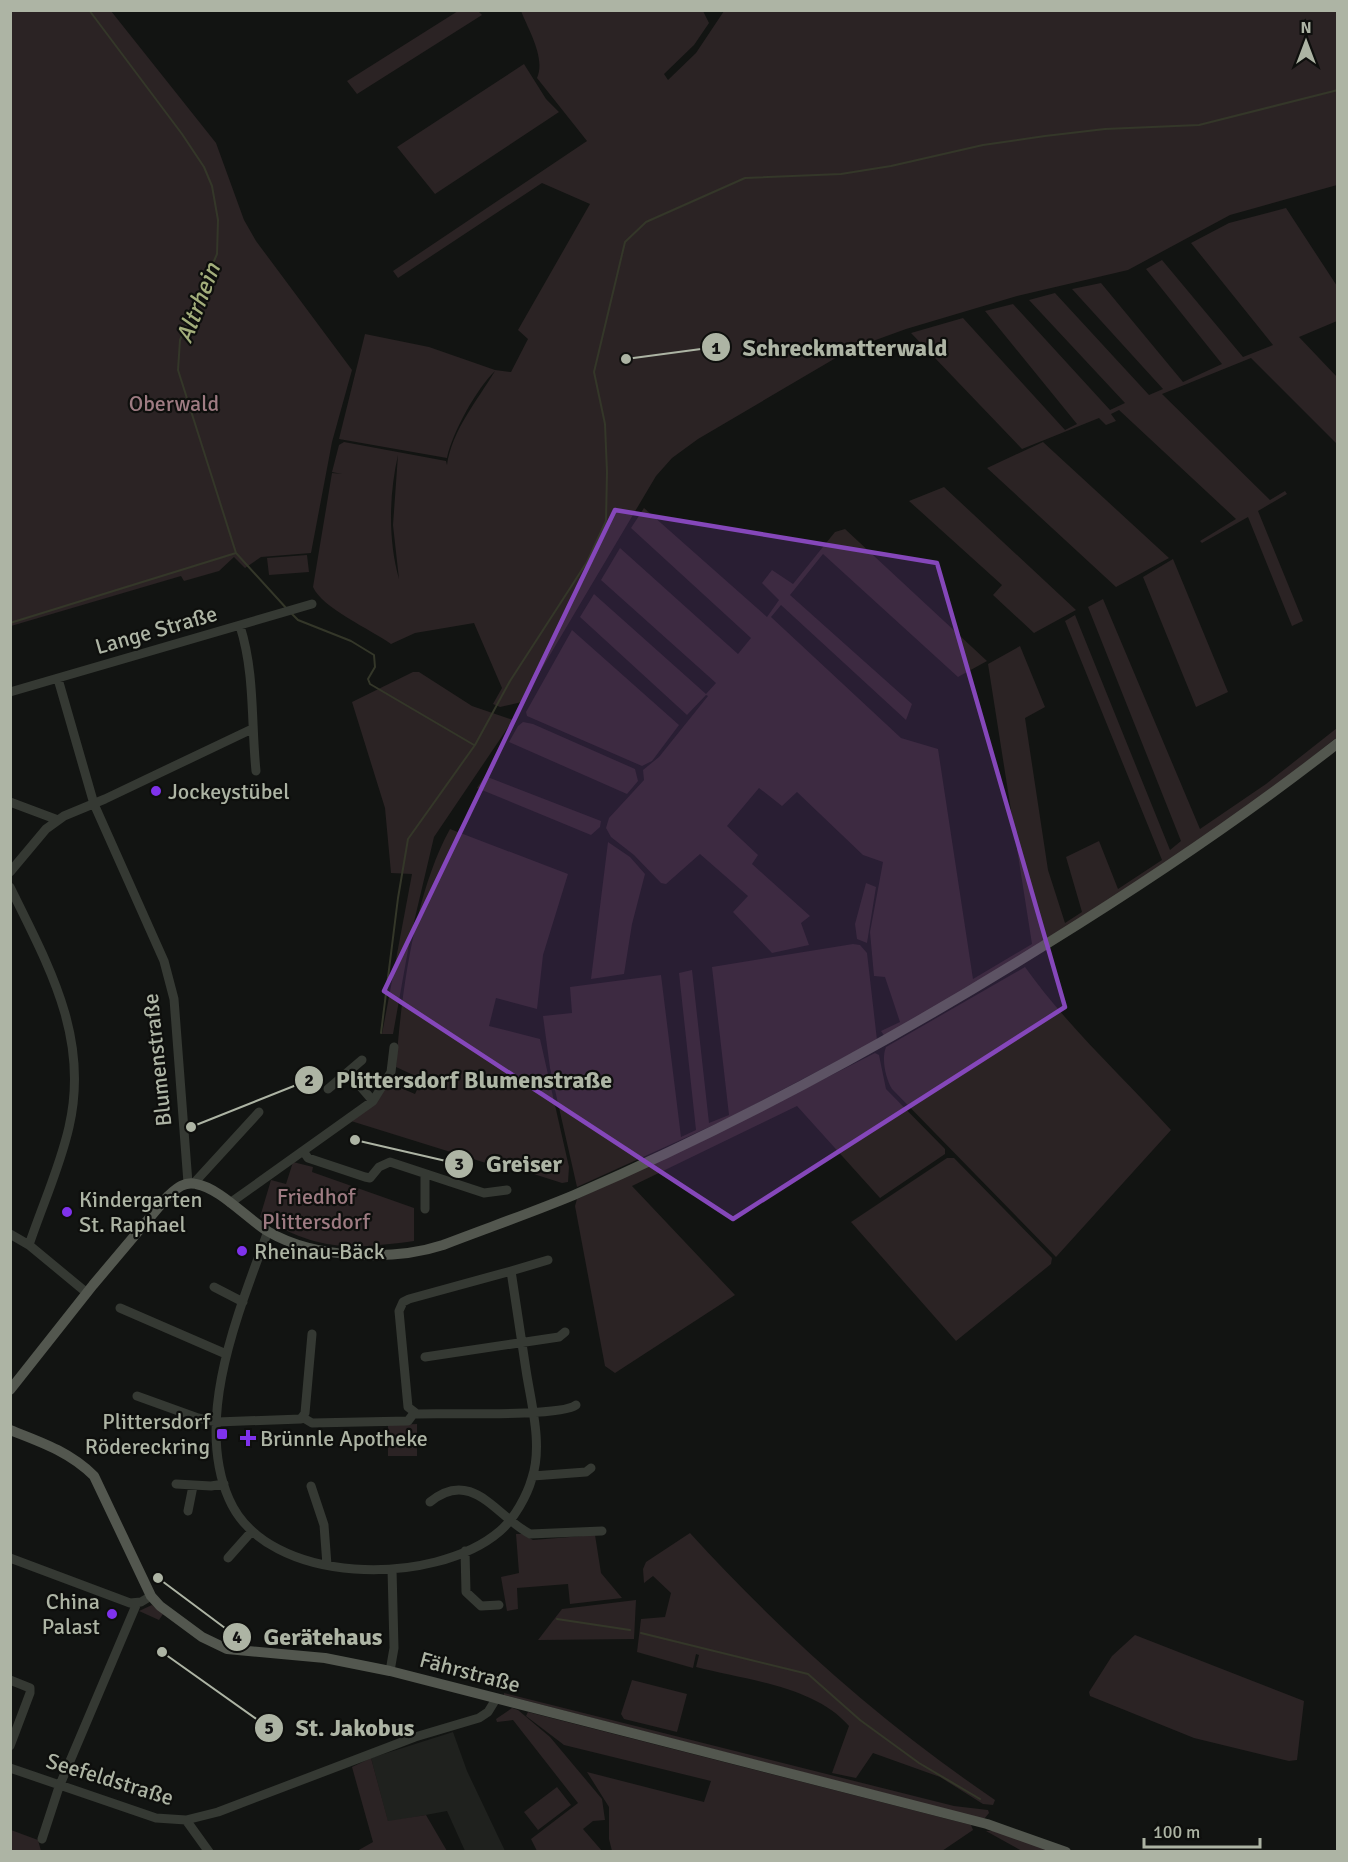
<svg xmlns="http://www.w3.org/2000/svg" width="1348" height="1862" viewBox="0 0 1348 1862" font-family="Signika,sans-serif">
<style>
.built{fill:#1f211e}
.green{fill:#2b2324;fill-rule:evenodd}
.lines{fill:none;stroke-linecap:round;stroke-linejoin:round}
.stream{stroke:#343729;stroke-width:2}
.minor{stroke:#353933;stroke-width:9}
.major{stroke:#53574f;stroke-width:10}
.marked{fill:#8547ba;fill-opacity:0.2;stroke:#8547ba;stroke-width:4.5;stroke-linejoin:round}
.poi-dot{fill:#7f32ec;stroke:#0e0f0d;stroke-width:2}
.labels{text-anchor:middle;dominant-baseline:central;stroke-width:4.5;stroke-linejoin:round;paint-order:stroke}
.park-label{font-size:22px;fill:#9e7b82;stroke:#0e0f0d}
.street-label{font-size:22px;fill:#adb4a4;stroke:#0e0f0d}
.poi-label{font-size:22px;fill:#adb4a4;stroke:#0e0f0d;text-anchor:start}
.water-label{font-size:24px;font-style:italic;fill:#a3ae7b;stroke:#0e0f0d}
.leader{fill:none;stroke:#adb4a4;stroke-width:2}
.callout-dot{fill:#adb4a4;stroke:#0e0f0d;stroke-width:2}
.mark-label{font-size:18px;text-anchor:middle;font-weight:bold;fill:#111}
.callout-label{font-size:24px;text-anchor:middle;font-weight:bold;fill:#adb4a4;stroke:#0e0f0d;stroke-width:4.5;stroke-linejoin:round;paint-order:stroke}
</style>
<rect width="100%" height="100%" fill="#121412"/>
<!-- built -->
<path class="built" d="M453,1732L467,1771L505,1851H465L447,1811L388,1822L371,1758Z"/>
<!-- green -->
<path class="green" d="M11,10L111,11L216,143L244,220L256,241L352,370L332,442L311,553L261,557L245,568L234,557L219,571L184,581L181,576L11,626Z
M458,11H478L482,15L357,94L347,81Z
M521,11H703L709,23L694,45L664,74L668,80L696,53L724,11H1337V185L1230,215L1128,270L1017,296L906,329L851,349L698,439L672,458L656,476L522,702L500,707L493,704L502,688L474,623L415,633L391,644C370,629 322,608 313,587L332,473L342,474L332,472L339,445L344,442L446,461L447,465C452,430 477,401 495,371C477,388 452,433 447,458L339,439L365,334L429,347L495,370L511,372L528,339L518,330L590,204L542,183L398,278L393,271L587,141L537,78C546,58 528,29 521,11ZM398,455L393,525L399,579C388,540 389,494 398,455Z
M524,64L546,99L559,112L435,194L397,147Z
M1286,208L1337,286V321L1299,337L1337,377V444L1251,358L1162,394L1270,500L1285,491L1287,494L1258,511L1303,621L1292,626L1248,517L1202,543L1200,541L1236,519L1119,410L1111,414L1116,421L1106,425L1099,418L1022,449L911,333L963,318L1065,430L1077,424L985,311L1013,304L1110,410L1125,403L1029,300L1055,293L1149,395L1163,389L1072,289L1101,283L1183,382L1222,364L1146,269L1162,260L1243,357L1273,345L1191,243L1229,223Z
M1043,442L1169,558L1116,587L987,468Z
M944,487L1076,610L1034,633L993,595L1002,585L909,501Z
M644,508L767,617L779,600L762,583L772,570L793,584L835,532L845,529L987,661L958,677L823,554L790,595L912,704L906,720L781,605L771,617L901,738L938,749L973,979L1032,944L988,664L1020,646L1045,707L1025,718L1048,870L1065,923L1082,912L1066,857L1099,841L1118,889L1162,860L1065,621L1075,615L1170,850L1181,841L1088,607L1103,599L1200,829L1266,784L1337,728V737C1197,852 1041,945 885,1037L881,1031L900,1022L885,977L874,976L870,932L883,862L863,855L797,792L782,806L759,788L727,826L758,855L752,864L810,916L801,923L809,945L772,953L733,912L748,896L700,854L666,884L661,883L634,855L611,837L606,828L609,818L644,780L643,770L659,757L708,696L706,695L687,715L580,617L594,594L706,694L716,683L601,580L620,548L738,654L751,638L631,528Z
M307,555L309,572L269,575L267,558Z
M1173,559L1228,692L1196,707L1143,577Z
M572,630L679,725L652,761L642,766L527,716L526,712Z
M413,672H419L472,706L513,720L434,837L410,939L393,1034H382L412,874L391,873L385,808L352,702Z
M523,722L533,724L635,769L638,781L627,794L509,742L518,726Z
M485,776L601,821L600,827L591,835L477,788Z
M450,829L568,874L543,955L537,1009L496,998L489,1026L540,1039L569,1167L568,1182L562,1183L518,1169L515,1172L351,1121L389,1083L415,1094L422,1079L396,1067C401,994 415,892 450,829Z
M608,842L630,857L645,874L632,924L624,974L591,979Z
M866,883L876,887L867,943L857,939L855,924Z
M853,944L860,945L867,953L877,1040L729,1118L577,1187L550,1068L543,1016L572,1013L570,987L661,975L681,1137L696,1130L679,973L692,970L709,1123L729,1115L712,967Z
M1025,967C1067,1026 1122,1076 1171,1130L1056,1257L892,1089C886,1079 881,1059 886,1047Z
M875,1053L879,1055L886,1089L945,1149V1154L880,1198L797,1106L632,1186L735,1295L615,1373L605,1366L575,1206L577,1199L700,1142Z
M947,1158H954L1052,1258L1051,1264L956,1341L851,1222Z
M293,1162L313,1167L312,1172L414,1208V1241C347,1250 320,1251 260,1217L271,1180L286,1184Z
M417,1424V1456H388V1425Z
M690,1533C782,1634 882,1723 995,1800L993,1805L983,1804L940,1777L873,1753L856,1778L832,1773L849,1726C815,1686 746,1680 696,1667L699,1655L696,1654L693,1668L637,1652L641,1619L665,1617L671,1593L653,1576L644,1583L643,1569L646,1562Z
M516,1534H522L533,1540L595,1535L601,1573L622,1598L570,1604L568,1584L517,1588L518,1609L507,1611L501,1577L519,1573Z
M636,1600L634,1639L538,1640L562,1609Z
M152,1605L163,1614L159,1620L139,1611Z
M1135,1635L1304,1701L1297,1760L1289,1761L1194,1738L1090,1696L1089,1692L1112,1656Z
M632,1680L687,1694L677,1732L624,1719L621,1714Z
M504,1693L954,1806L988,1810L989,1813L984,1819L504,1695Z
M512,1708L518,1710L550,1737L602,1799L605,1820L593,1821L583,1829L602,1851H537L531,1839L578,1803L513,1720L497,1722L496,1719Z
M528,1712L971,1825L973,1830L942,1851H612L609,1839V1807L587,1772L704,1802L711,1781L564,1745L526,1716Z
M371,1758L388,1821L426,1815L447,1851H357L373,1842L352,1767Z
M557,1787L571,1805L538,1830L524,1812Z
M11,1830L38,1840L41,1851L11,1852Z
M986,1831H993L1059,1851H1022Z"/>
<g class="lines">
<!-- stream -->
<path class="stream" d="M89,10L182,134L204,167L212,186L218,220L217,254L180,340L178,370L236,553L287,609
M291,613L298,620L351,641L374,655L375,667L368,679L370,684L474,745
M10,623L236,553
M381,1033L398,898L408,839L475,745L510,681L587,562L606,521L607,472L605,424L594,372L625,242L646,222L745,178L841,174L891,166L983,145L1045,136L1105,129L1199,125L1338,90
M557,1619L630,1630
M641,1633L808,1674L860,1720L919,1763L980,1799"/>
<!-- minor -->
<path class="minor" d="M240,626C255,673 251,722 256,771
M58,679L94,804L164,961L174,999L188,1183
M10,692L312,604
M10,802L58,820
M10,872L46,829L64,816L105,799L252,729
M10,887C48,965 90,1037 69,1127C60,1167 42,1206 29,1245
M348,1072L373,1101
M328,1089L362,1060
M303,1151L308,1158L365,1177L370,1178L379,1167L390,1162L484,1193L507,1190
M194,1183L259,1112
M230,1203L373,1101L391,1072L394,1047
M425,1209V1174
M268,1231C240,1309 193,1417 229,1499C267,1587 435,1587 500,1531C514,1519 527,1496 532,1478C543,1445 531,1403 526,1370C521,1337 516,1304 511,1271L409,1299L403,1302L399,1311L408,1407L417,1414C444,1413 561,1417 576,1405
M10,1234L29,1245L87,1293
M511,1271L548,1260
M214,1287L243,1302
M120,1308L226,1354
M425,1357L559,1337L565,1332
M137,1396L198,1418L217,1422L301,1419L305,1413L312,1334
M302,1417L312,1423L408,1421L414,1413
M533,1476L586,1472L591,1468
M176,1484L211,1486L224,1484
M311,1486L324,1525L327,1565
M430,1502C472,1467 497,1517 530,1534L602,1531
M188,1511L193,1486
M465,1551L466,1592L481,1606L499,1605
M10,1558L130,1603L141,1602L151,1596
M228,1558L252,1531
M390,1671L394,1648L392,1569
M10,1680L30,1688V1693L10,1746
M10,1768L156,1818L186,1820L218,1812L415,1737L479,1718L488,1712L496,1699
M186,1820L209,1852
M42,1839L59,1787L137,1603"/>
<!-- major -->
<path class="major" d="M10,1390L93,1285L168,1196C176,1189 184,1181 196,1184C220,1188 247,1219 269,1232C315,1259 394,1261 443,1245C487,1228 531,1213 574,1195C739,1124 896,1038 1048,943C1148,881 1245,816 1338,743
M10,1430C41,1442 70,1452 94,1476L151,1596L160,1606L202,1637L227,1649L325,1658L390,1671L987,1824L1066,1852"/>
</g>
<!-- marked area -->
<path class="marked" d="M615,510L937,563L1065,1007L733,1219L384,991Z"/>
<!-- markers -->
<g class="poi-dot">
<circle cx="156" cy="791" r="6"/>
<circle cx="67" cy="1212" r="6"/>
<circle cx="242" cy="1251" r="6"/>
<rect x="216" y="1428" width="12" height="12" rx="3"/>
<path d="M245 1429h6v6h6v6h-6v6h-6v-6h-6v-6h6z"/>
<circle cx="112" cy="1614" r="6"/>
</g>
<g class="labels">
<!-- park labels -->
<g class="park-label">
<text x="174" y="403">Oberwald</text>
<text x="316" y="1196">Friedhof<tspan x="316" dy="25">Plittersdorf</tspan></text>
</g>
<!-- street labels -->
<g class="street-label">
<text transform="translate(156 630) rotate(-16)">Lange Straße</text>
<text transform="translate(157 1060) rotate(-96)">Blumenstraße</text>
<text transform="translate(470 1672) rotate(15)">Fährstraße</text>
<text transform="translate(110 1779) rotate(17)">Seefeldstraße</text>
</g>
<!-- poi labels -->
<g class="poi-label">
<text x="168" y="791">Jockeystübel</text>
<text x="79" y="1199">Kindergarten<tspan x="79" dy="25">St. Raphael</tspan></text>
<text x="254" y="1251">Rheinau-Bäck</text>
<text x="210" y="1421" text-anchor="end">Plittersdorf<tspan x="210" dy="25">Rödereckring</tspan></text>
<text x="260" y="1438">Brünnle Apotheke</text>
<text x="100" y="1601" text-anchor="end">China<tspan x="100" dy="25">Palast</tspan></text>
</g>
<!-- water labels -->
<g class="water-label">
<text transform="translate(198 303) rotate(-69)">Altrhein</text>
</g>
</g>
<!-- callouts -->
<path class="leader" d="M626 359L716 347M191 1127L309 1080M355 1140L459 1164M158 1578L237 1637M162 1652L269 1728"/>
<g class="callout-dot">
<circle cx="626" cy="359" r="6"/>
<circle cx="191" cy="1127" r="6"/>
<circle cx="355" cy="1140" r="6"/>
<circle cx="158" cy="1578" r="6"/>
<circle cx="162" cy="1652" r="6"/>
<circle cx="716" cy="347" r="15"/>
<circle cx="309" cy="1080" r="15"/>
<circle cx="459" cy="1164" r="15"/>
<circle cx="237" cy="1637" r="15"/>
<circle cx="269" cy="1728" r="15"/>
</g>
<g class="mark-label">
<text x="716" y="354">1</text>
<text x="309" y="1086">2</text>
<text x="459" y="1170">3</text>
<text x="237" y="1643">4</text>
<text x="269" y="1734">5</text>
</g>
<g class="callout-label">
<text x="845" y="356">Schreckmatterwald</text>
<text x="474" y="1088">Plittersdorf Blumenstraße</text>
<text x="524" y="1172">Greiser</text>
<text x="323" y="1645">Gerätehaus</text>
<text x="355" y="1736">St. Jakobus</text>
</g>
<!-- border -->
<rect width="1348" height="1862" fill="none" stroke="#adb4a4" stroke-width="24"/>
<!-- north arrow -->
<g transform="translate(1306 42)" stroke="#0e0f0d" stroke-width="4.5" paint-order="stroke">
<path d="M0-4.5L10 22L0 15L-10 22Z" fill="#adb4a4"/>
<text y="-9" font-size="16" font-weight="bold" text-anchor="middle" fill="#adb4a4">N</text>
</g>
<!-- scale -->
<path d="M1144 1838v9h116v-9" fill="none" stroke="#adb4a4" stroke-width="3"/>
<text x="1153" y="1838" font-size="18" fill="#adb4a4" stroke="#0e0f0d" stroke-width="4.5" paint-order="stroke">100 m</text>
</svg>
